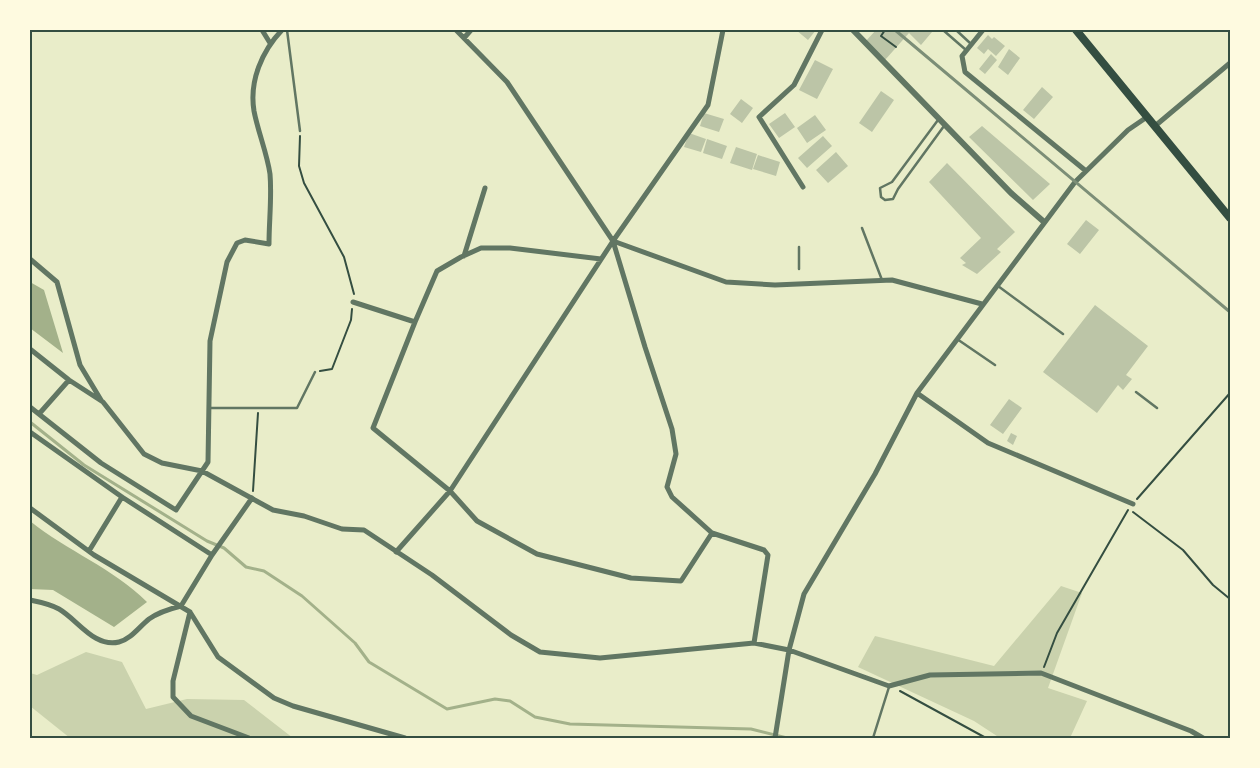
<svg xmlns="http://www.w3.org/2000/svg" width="1260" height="768" viewBox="0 0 1260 768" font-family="'Noto Sans',sans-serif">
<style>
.green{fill:#cad2ad}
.water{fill:#a3b18a}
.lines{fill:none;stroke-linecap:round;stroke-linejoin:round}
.stream{stroke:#a3b18a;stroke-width:3}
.building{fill:#bcc5a7}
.path{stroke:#344e41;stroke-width:2}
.service{stroke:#617663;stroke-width:2.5}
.minor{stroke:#617663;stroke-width:5}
.tertiary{stroke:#617663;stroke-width:6}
.primary{stroke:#344e41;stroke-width:8}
.rail{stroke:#7c8e77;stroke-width:3}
.neatline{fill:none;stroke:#344e41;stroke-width:2}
</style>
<rect width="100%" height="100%" fill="#e9edc9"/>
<!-- green -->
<path class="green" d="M1061,586L1082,593L1048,688L1087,701L1070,738H1000L974,721L858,667L875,636L994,666Z
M86,652L122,662L146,709L187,699L244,700L293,738H70L30,706V673L37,675Z"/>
<!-- water -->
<path class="water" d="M30,282L44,290L63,353L30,328Z
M30,521C67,551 113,568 147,602L114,627L53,590L30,589Z"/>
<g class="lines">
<!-- stream -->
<path class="stream" d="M30,422L84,465L207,541L224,548L246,567L264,571L302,596L355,643L369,662L447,709L495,699L510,701L535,717L570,724L751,729L787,738"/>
</g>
<!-- building -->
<path class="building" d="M796,30H816L808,40Z
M876,30H930L932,32L921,45L909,33L885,60L865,42Z
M988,35L992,39L994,37L1005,46L996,56L988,49L984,54L977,48Z
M1009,49L1020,58L1008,75L998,67Z
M991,54L997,60L985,74L979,69Z
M815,60L833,69L817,99L799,90Z
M1042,87L1053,97L1034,119L1023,110Z
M881,91L894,100L872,132L859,123Z
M741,99L753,108L742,123L730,114Z
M704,113L724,119L719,132L700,126Z
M785,113L795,127L779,138L769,124Z
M815,115L826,130L807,143L797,128Z
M982,126L1050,184L1033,200L969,137Z
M689,133L706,139L701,152L684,147Z
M823,136L832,146L807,168L798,158Z
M707,139L727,146L722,159L703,153Z
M736,147L757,154L752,170L730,163Z
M836,152L848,166L828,183L816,170Z
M758,155L780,162L776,176L753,169Z
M947,163L1015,232L997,249L1001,252L977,274L962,265L966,263L960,258L981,238L929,182Z
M1086,220L1099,230L1080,254L1067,244Z
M1095,305L1148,346L1126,375L1132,379L1123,390L1118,385L1097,413L1043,372Z
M1009,399L1022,408L1003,434L990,425Z
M1011,433L1017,436L1013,445L1007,441Z"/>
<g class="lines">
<!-- path -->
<path class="path" d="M885,30L881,36L896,47
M300,136L299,166L304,183L344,257L354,294
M320,371L332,369L351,320L352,309
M253,491L258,413
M1137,499L1230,393
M1133,512L1183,550L1213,585L1230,599
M1044,667L1057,633L1128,510
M900,691L986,738"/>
<!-- service -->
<path class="service" d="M287,30L300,131
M943,30L966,50
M956,30L970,43
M938,120L892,182L880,188L881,197L885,200L893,199L898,189L944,126
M862,228L882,280
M799,247V269
M998,286L1063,334
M957,339L995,365
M1136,392L1157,408
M210,408H297L315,372
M873,738L889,687"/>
<!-- minor -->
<path class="minor" d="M262,30L270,43
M456,30L507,82L613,241L645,347L672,429L676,454L667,487L672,497L712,533L764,550L768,555L754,643
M983,30L962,56L965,72L1086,171
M464,38L471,30
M1155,126L1230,63
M803,187L759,117L794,85L822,30
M613,241L726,282L775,285L892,280L982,304
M464,256L485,188
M30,259L57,282L80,365L101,400
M353,302L415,322L437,271L461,257L481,248H510L601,259
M415,322L373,428L450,491L477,521L537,554L631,578L681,581L712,533
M30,349L69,380L103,402L144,454L162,463L202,471L273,510L304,516L342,529L364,530L432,575L511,635L540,652L600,658L754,643L789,650L889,686L930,675L1041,673L1191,731L1203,738
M917,393L988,443L1133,504
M30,407L101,463L176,510L208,462L210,341L227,262L237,243L245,240L269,244C269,221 272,197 270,174C267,153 258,132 254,111C249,81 262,51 282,30
M39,414L69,380
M30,432L122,497L212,555
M30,508L94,555L190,612L218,657L274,698L293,706L405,738
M89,551L122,497
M396,552L450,491L613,241L708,105L723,30
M30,600C40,602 50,604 59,609C78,620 94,648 119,642C131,639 139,627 149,619C159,612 169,609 181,606L212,555L252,498
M190,612L173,681V697L191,716L249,738
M775,738L789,650L804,594L875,474L917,393L1075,182L1128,130L1147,117"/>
<!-- tertiary -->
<path class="tertiary" d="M853,30L1011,193L1043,221"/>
<!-- primary -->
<path class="primary" d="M1076,30L1230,218"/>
<!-- rail -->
<path class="rail" d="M895,30L1230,312"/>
</g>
<!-- border -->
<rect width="1260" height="768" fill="none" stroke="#fefae0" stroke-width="62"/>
<rect x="31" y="31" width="1198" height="706" class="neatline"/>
</svg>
